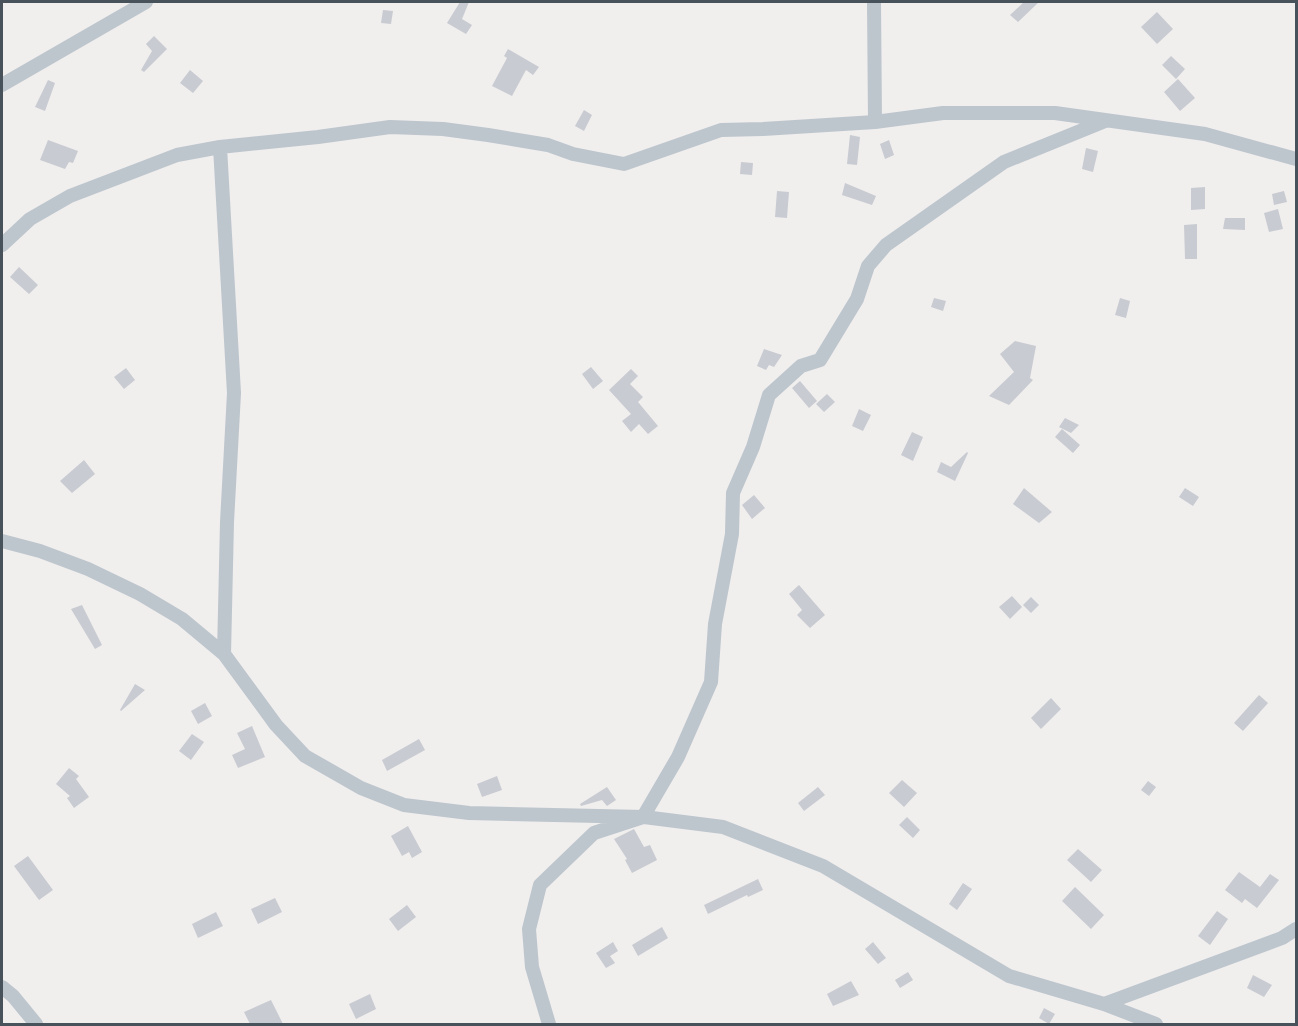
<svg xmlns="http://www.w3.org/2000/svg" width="1298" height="1026" viewBox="0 0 1298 1026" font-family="'DM Sans',sans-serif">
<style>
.building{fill:#c8cbd1}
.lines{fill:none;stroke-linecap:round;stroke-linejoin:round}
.street{stroke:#bdc6cd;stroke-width:14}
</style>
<rect width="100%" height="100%" fill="#f1eeee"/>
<!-- building -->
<path class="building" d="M460,2H469L462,19L472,25L466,34L447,23Z
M1024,2H1039L1018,22L1010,15Z
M383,10L393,11L391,24L381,23Z
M1157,12L1173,29L1157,44L1141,27Z
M154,36L167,49L144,72L141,70L152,51L146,44Z
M508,49L539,67L533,75L526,70L512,96L492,86L507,58L504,56Z
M1171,56L1185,69L1176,79L1162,65Z
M190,70L203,81L193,93L180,83Z
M1178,79L1195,98L1180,111L1164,92Z
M48,80L55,83L45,111L35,107Z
M584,110L592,115L584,131L575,126Z
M850,135L860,137L857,165L847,164Z
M48,140L78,151L73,163L69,162L65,169L40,160Z
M889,140L894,155L885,159L880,144Z
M1086,148L1098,151L1093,172L1082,169Z
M741,162L753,163L752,175L740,174Z
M845,183L876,196L872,205L842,195Z
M1205,187V209L1191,210V188Z
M777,191L789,192L787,218L775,217Z
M1284,191L1287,202L1274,205L1272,194Z
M1278,209L1283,229L1269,232L1264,213Z
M1225,218H1245V230L1223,229Z
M1197,224V259H1185L1184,225Z
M19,267L38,285L29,294L10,277Z
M934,298L946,301L943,311L931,307Z
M1120,298L1130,301L1126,318L1115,315Z
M1015,341L1036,346L1030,378L1033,380L1009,405L989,396L1014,372L1000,354Z
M764,349L782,355L774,367L769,365L766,370L757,366Z
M591,367L603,381L593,389L582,374Z
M126,368L135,380L124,389L114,377Z
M631,369L638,376L630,384L643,397L638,402L658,426L648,434L639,424L631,432L622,421L631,414L609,390Z
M800,381L817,401L809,408L792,388Z
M827,394L835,402L824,412L816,404Z
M859,409L871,415L863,431L852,426Z
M1065,418L1079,425L1071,433L1059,427Z
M1062,429L1080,445L1073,453L1055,437Z
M912,432L923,437L913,461L901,455Z
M967,452L968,453L955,481L937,472L941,462L951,467Z
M84,460L95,474L72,493L60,481Z
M1024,488L1052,512L1039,523L1013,504Z
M1185,488L1199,497L1193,506L1179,497Z
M754,495L765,508L752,519L742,505Z
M799,585L825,615L810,628L797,615L802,610L789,594Z
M1012,596L1022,607L1010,619L999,607Z
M1031,597L1039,605L1031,613L1023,605Z
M82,605L102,645L95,649L71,609Z
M135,684L145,690L121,711L120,710Z
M1259,695L1268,703L1243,731L1234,723Z
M1051,698L1061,709L1041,729L1031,718Z
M205,703L212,716L198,724L191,711Z
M252,726L265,757L238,768L232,755L245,749L237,733Z
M192,734L204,742L191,760L179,751Z
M419,739L425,750L387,771L382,760Z
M69,768L79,776L76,779L89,797L74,808L67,798L70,796L56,784Z
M497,776L502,790L482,797L477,784Z
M902,780L917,793L904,807L889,793Z
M1148,781L1156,787L1149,796L1141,790Z
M607,787L616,800L607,806L602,800L581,806L580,804Z
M818,787L825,795L804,811L798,803Z
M907,817L920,830L913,838L899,825Z
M408,826L422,852L412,858L409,852L402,856L391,836Z
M634,829L644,847L650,845L657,860L632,873L625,860L627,859L614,839Z
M1078,849L1102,870L1091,882L1067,860Z
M28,856L53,890L39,900L14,866Z
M1239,872L1260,887L1270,874L1279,880L1257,908L1245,899L1242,903L1225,890Z
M758,879L763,890L748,897L747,895L708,914L704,905Z
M963,883L972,889L957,910L949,904Z
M1075,887L1104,915L1091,929L1062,901Z
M275,898L282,912L258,924L251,909Z
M407,905L416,917L398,931L389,919Z
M1217,911L1228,919L1210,945L1198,936Z
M216,912L223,926L198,938L192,924Z
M662,927L668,938L638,956L632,945Z
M613,942L618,951L610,956L615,963L606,968L596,953Z
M873,942L886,958L878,964L865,949Z
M908,972L913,980L900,988L895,980Z
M1253,975L1272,985L1264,997L1247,988Z
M851,981L859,995L833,1006L827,994Z
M370,994L376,1009L356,1019L349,1004Z
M271,1000L283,1024H250L244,1012Z
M1044,1008L1055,1014L1049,1024L1039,1018Z"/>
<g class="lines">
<!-- street -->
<path class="street" d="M874,2L875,122
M2,85L146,2
M220,147L234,393L227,522L224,654
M2,245L30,219L70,196L177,155L220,147L318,137L390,127L443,129L488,135L548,145L573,154L624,164L721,130L763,129L875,122L943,113H1055L1205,134L1296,159
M2,541L40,551L88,569L140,594L182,619L224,654L276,725L305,756L361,788L404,805L469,813L644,817L723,827L823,866L1009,976L1104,1004L1156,1024
M2,987L13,996L36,1024
M1104,1004L1282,938L1296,929
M549,1024L532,967L529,929L540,885L594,833L643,817L678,757L711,682L715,624L732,534L733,493L753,447L769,395L801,366L820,360L857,299L868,266L886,245L1004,162L1105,121"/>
</g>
<!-- border -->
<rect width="1298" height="1026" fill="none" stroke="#47525b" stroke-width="6"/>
</svg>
